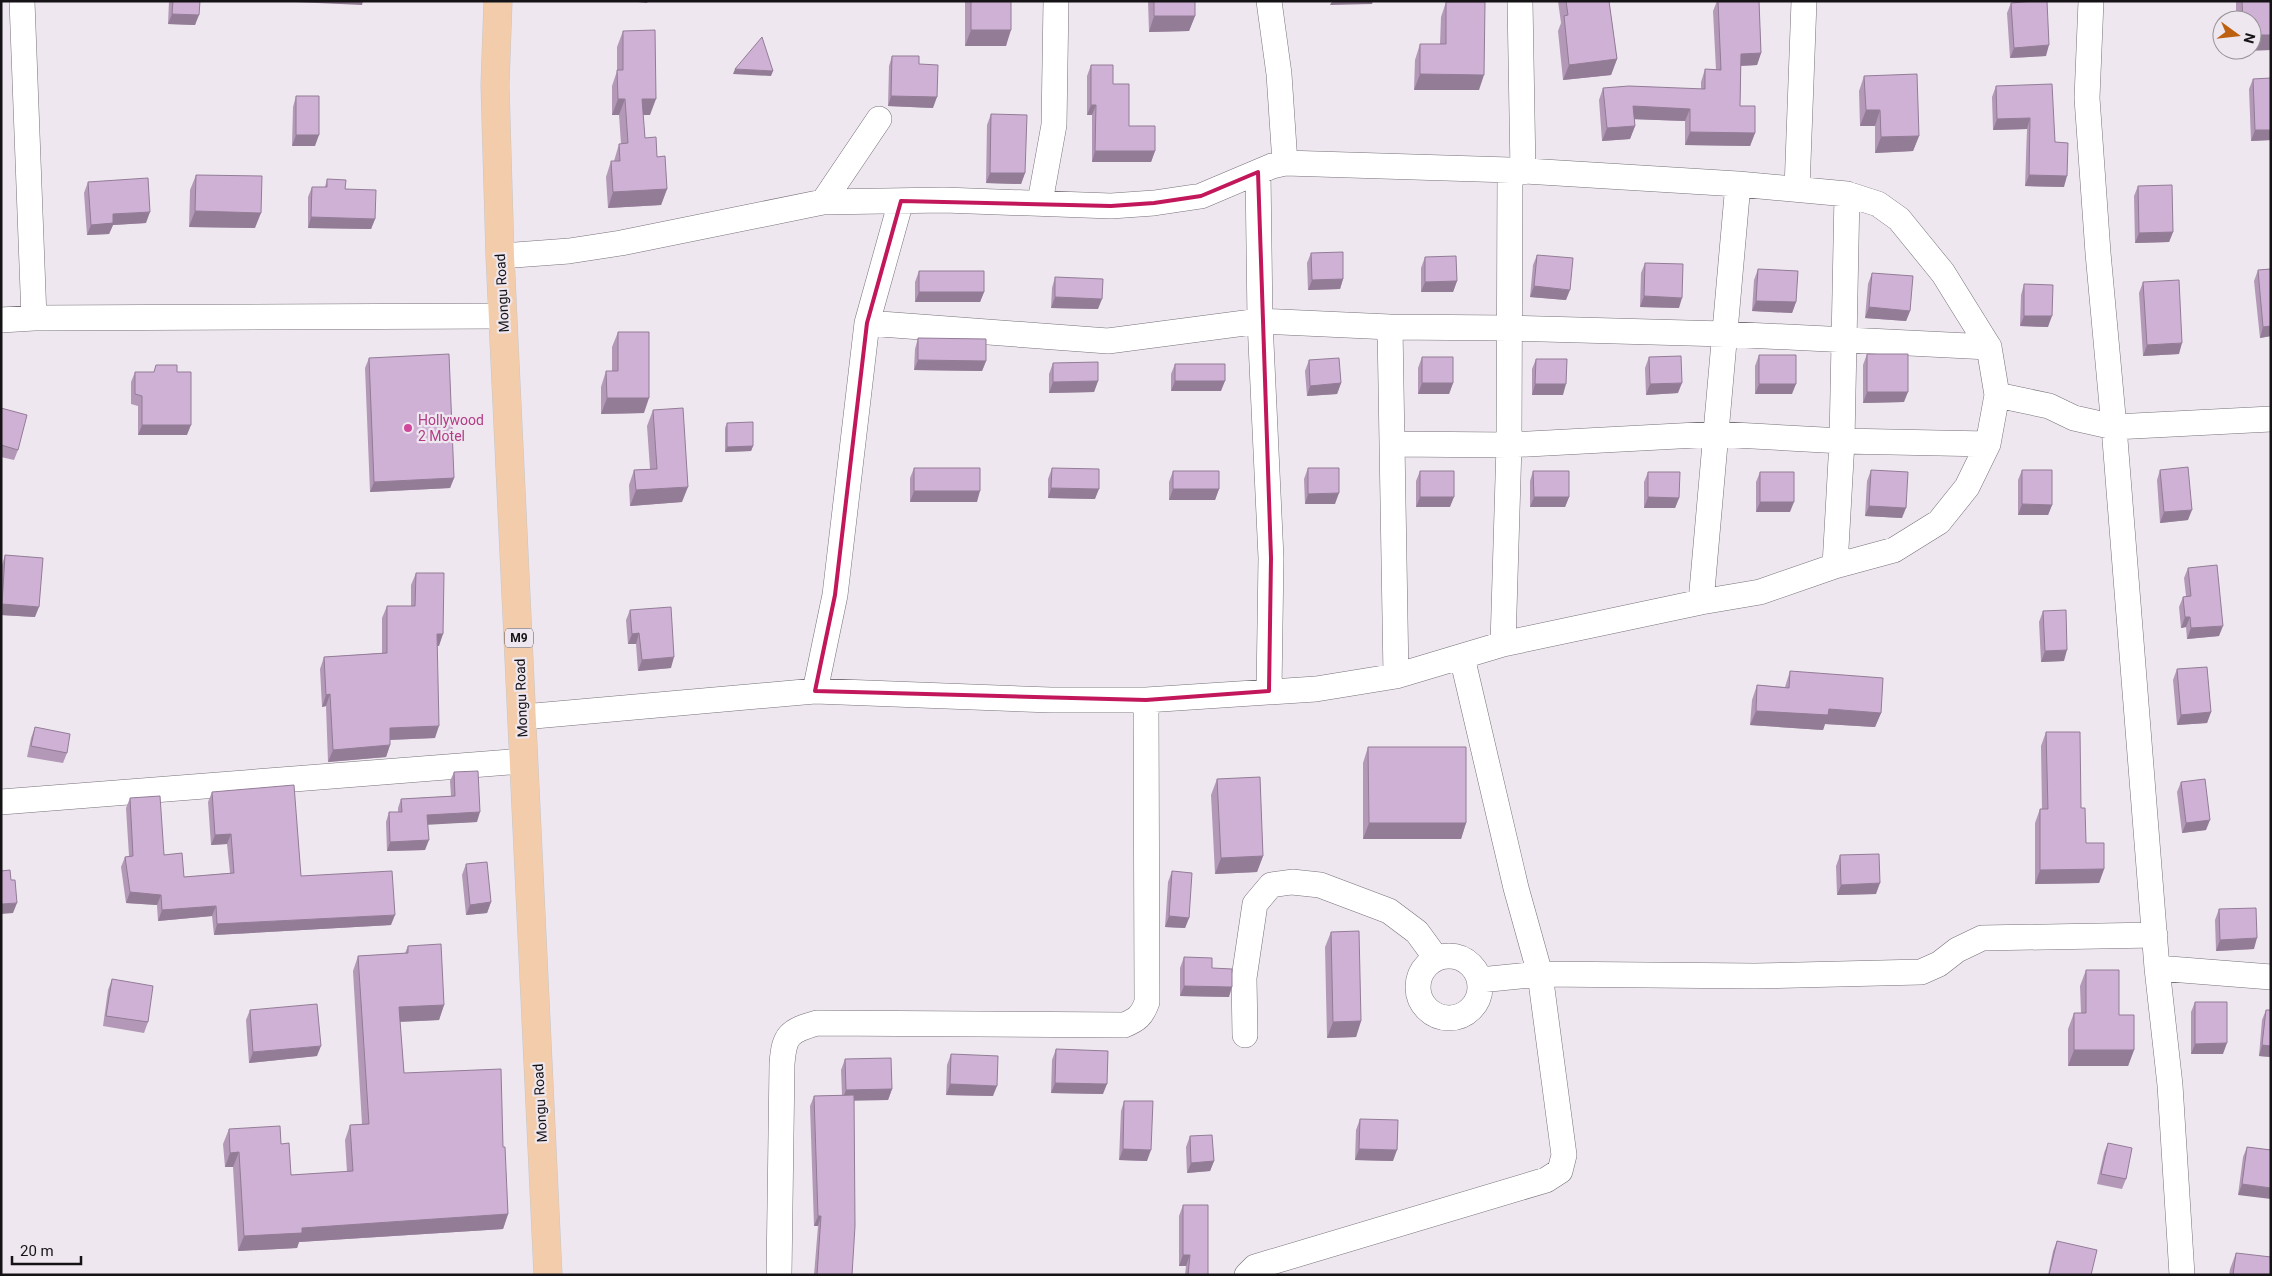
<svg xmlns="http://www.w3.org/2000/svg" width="2272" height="1276" viewBox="0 0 2272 1276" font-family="Roboto,sans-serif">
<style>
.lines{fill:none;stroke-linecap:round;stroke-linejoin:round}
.minor-casing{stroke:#777179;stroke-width:26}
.primary-casing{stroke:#c7c6c7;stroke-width:29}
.minor{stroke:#fff;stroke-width:25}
.primary{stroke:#f3cdab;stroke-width:28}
.wall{fill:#b398b8}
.shaded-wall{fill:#927c96}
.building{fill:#d0b1d6;stroke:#927c96}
.marked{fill:none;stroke:#c2185b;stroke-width:4;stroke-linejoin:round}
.hotel-dot{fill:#d1479c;stroke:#eee7ef;stroke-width:2}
.labels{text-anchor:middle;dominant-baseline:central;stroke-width:4.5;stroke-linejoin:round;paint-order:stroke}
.shield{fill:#eee7ef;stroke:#565356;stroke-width:1}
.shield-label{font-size:12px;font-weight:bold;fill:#151315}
.street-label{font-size:14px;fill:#151315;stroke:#eee7ef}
.hotel-label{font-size:14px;fill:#b23c85;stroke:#eee7ef;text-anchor:start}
</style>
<rect width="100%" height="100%" fill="#eee7ef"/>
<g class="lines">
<defs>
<path id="minor" d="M22,1L34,318
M1269,1L1279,74L1285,163
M1520,1L1523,172
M2091,1L2087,98L2098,253L2114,427L2157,968L2170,1085L2182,1275
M1258,172L1260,321L1390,327L1509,328L1725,334L1989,347
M1797,189L1804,1
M901,201L867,323L1108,341L1260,321L1271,558L1269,691
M823,202L879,119
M1040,202L1054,125L1056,1
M500,256L569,251L621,243L823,202L944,200L1111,206L1154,203L1201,196L1272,166L1285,163L1510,170L1738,184L1847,194L1878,204L1899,219L1943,273L1989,347L1997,395L2049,406L2074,418L2114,427L2271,419
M1,320L34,318L503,316
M1390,327L1396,676
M1392,444L1509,445L1716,434L1842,441L1988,444
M1835,566L1894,550L1939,522L1967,487L1988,444L1997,395
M1701,602L1738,184
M1503,644L1509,445L1510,170
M1462,657L1516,888L1540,974L1755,976L1921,972L1939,964L1957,950L1982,938L2155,935
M815,691L835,595L867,323
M523,717L815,691L1051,700H1146L1316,689L1396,676L1503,644L1701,602L1760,592L1835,566L1842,441L1847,194
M1,802L523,761
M1418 987a31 31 0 1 1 62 0a31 31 0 1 1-62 0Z
M2157,968L2271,977
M1245,1035L1244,978L1255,904L1271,885L1292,882L1320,885L1389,911L1417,932L1436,958
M779,1275L782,1064C784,1035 789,1031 817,1023L1124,1025C1137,1020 1142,1016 1147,1002L1146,700
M1247,1275L1255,1267L1546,1180L1560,1171L1564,1155L1540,974L1480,980"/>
<path id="primary" d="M498,1L495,85L500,256L548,1275"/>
</defs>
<!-- minor casing -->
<use href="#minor" class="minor-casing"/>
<!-- primary casing -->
<use href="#primary" class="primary-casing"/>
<!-- minor -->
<use href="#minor" class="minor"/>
<!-- primary -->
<use href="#primary" class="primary"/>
</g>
<!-- wall -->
<path class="wall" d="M169,1H200L195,25L168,24Z
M965,1H1011L1006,46H965Z
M1148,1H1195V16L1189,31L1149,32Z
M1558,1H1609L1617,59L1611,75L1563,80L1558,31L1561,23Z
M1717,1H1759L1761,53L1757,65L1741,66L1740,106L1755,133L1750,146L1685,145V121L1634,119L1635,126L1630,139L1602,141L1599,100L1603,88L1701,89V82L1705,69L1716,70L1713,11Z
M2236,1H2271V50L2237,51V50H2252V20H2236Z
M1446,2L1479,90H1414L1415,60L1420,44H1440L1441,17Z
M2011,3L2046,56L2010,58L2007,13Z
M623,31L650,115H643L645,138L657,157L667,189L661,205L608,208L606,177L611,161H614L619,144H621L619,115H612V86L617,71V47Z
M892,56L919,64L933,108L888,106L889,66Z
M1091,65L1113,84L1129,126L1155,151L1151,162H1092V115H1087V76Z
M1864,76L1919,136L1913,151L1875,153V126H1860L1859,91Z
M2253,79L2271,140L2251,141L2249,89Z
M1996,86L2055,142L2064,187L2025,186L2027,129L1993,130L1992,97Z
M296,96L315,146H292L293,107Z
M991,114L1025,173L1021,184L986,183L987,125Z
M196,175L255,228L189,227L190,190Z
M327,179L375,219L371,229L308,228V197L312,187H325Z
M88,182L146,223L113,225L109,234L87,235L84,193Z
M2138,186L2173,232L2169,242L2135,243L2134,196Z
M1311,253L1343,279L1340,289L1308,290L1307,263Z
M1537,255L1566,300L1530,297L1533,265Z
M1425,257L1457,281L1453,292H1421V268Z
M1645,263L1679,308L1640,307L1641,273Z
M1758,269L1796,302L1792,313L1752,311L1754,280Z
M2258,270L2271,336L2260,338L2254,281Z
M919,271L984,292L980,302H915V282Z
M1872,273L1910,311L1906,321L1865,318L1868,284Z
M1055,277L1098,309L1051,308L1052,288Z
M2143,282L2179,354L2143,356L2139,293Z
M2024,284L2048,327L2020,326L2021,295Z
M618,332L644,413L601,414V387L606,371H612V347Z
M918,338L986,361L982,371L914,370L915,349Z
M1867,354L1904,402L1863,403V365Z
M1759,355L1792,394H1755V366Z
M1422,357L1453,383L1449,394H1418V368Z
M1649,357L1678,393L1646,395L1645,368Z
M369,358L454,478L450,488L370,492L365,368Z
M1536,359L1563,395H1532V369Z
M1309,360L1341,383L1337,394L1307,396L1305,371Z
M1053,363L1098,381L1094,392L1049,393V374Z
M1175,364L1221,391H1171V374Z
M156,365L177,372L187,435H138V406L131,404V382L135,372H154Z
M1,408L18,450L14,460L1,457Z
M653,410L682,502L630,506L629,485L634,470L650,469L647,426Z
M727,423L753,446L751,451L725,452V428Z
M914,468L977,502H910V478Z
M1052,468L1095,499L1048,498V479Z
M1308,468L1335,504H1305L1304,479Z
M1871,470L1902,518L1865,516L1867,481Z
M2022,470L2052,505L2048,515H2018V480Z
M2160,470L2188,520L2160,523L2157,480Z
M1173,471L1219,489L1215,500H1169V482Z
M1420,471L1450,507H1416V481Z
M1533,471L1569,497L1565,507H1530V481Z
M1648,472L1679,498L1675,508H1644V482Z
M1760,472L1790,512H1756V482Z
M5,555L35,617L1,615V568Z
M2188,568L2219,636L2187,639L2186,627L2181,628L2179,607L2183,597L2186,596L2184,578Z
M416,573L439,646H437L435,738L390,740V745L386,757L328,762L326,706L322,707L320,669L324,657L382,653V618L387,606H411V585Z
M630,610L671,668L638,671L636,644H628L626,620Z
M2043,611L2064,661L2041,662L2039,622Z
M2177,669L2211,712L2207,723L2177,725L2173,680Z
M1790,671L1881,713L1875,727L1825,724L1823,730L1750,725L1752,700L1757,685L1785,687Z
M35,727L67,753L63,763L27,757L31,738Z
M2046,732L2081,808L2086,843L2104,869L2099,883L2035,884V823L2040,809H2042L2041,746Z
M1368,747L1466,823L1461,839H1363V763Z
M454,772L477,822L428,824L425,850L387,851L386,822L389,812H398V808L401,799L451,796L450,781Z
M1217,779L1263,856L1257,872L1215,874L1211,795Z
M2181,782L2206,830L2182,833L2177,792Z
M212,792L301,876L391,925L214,935L212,916L158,921L157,905L126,903L121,867L125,857L129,856L126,808L130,798L164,855L184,877L230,873L227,844L211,845L208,802Z
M1840,855L1876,894L1837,895L1836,866Z
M466,864L491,902L487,913L466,915L462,875Z
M1172,871L1189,918L1185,928L1165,927L1168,882Z
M2219,909L2254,949L2216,951L2215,920Z
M1331,932L1361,1021L1356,1037L1327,1038L1325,947Z
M408,946L444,1005L439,1020L400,1022L404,1073L503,1147L508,1214L503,1229L299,1242L297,1248L238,1251L233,1167H225L223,1144L229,1129L281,1144L291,1175L347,1172L345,1140L350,1125L362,1124L353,971L358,956L405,953Z
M1184,957L1212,968L1229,997L1180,996V968Z
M2086,970L2134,1050L2128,1066H2068V1029L2074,1013H2081L2080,986Z
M112,979L148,1022L144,1033L103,1026L108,990Z
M2195,1002L2223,1054H2191V1012Z
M250,1010L317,1056L249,1063L246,1020Z
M2266,1010L2271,1057L2259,1056L2262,1020Z
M1056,1049L1103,1094L1051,1093L1052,1060Z
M951,1054L993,1096L946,1095L947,1065Z
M845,1059L892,1089L888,1100H854L852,1275H814L818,1226H814L810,1106L814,1096L842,1095L841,1070Z
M1124,1101L1147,1161L1119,1160L1121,1111Z
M1360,1119L1393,1161L1355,1160L1356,1130Z
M1190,1136L1214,1161L1210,1171L1187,1173L1186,1147Z
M2108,1143L2126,1179L2122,1189L2097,1184L2104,1153Z
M2247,1147L2271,1150L2238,1195L2243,1157Z
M1183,1205L1208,1275H1185L1186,1266H1179V1216Z
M2057,1241L2091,1275H2048L2053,1251Z
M2236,1253L2271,1275H2229L2230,1269Z"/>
<!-- shaded-wall -->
<path class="shaded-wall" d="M273,1H363L362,5Z
M629,1H648L647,3Z
M1332,1H1373L1372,4L1330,5Z
M172,14L199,15L195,25L168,24Z
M1154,16H1195L1189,31L1149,32Z
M971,30H1011L1006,46H965Z
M2252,35H2271V50L2237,51L2238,50H2252Z
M2049,45L2046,56L2010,58L2014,48Z
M1761,53L1757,65L1737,66L1741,54Z
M1617,59L1611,75L1563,80L1569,65Z
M735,69L773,71L771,76L733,74Z
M1420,74L1484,75L1479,90H1414Z
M891,96L937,97L933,108L888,106Z
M618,99H625L619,115H612Z
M642,99H656L650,115H637Z
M1091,105H1096L1092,115H1087Z
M1633,106L1690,109L1685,121L1629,119Z
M1866,110H1880L1875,126H1860Z
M2030,118L2027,129L1993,130L1997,119Z
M1635,126L1630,139L1602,141L1607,128Z
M2255,130H2271V140L2251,141Z
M1690,132L1755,133L1750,146L1685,145Z
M296,135H319L315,146H292Z
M1919,136L1913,151L1875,153L1881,137Z
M1095,151H1155L1151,162H1092Z
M990,173H1025L1021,184L986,183Z
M2029,175L2067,176L2064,187L2025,186Z
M667,189L661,205L608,208L613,192Z
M195,211L261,213L255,228L189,227Z
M150,212L146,223L113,225L109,234L87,235L91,225L113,214Z
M311,217L375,219L371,229L308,228Z
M2173,232L2169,242L2135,243L2139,233Z
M1343,279L1340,289L1308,290L1312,280Z
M1457,281L1453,292H1421L1425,282Z
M1534,286L1570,290L1566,300L1530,297Z
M919,292H984L980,302H915Z
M1644,296L1682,298L1679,308L1640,307Z
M1055,297L1102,299L1098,309L1051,308Z
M1756,301L1796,302L1792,313L1752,311Z
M1869,307L1910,311L1906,321L1865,318Z
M2024,316H2052L2048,327L2020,326Z
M2271,326V336L2260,338L2263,327Z
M2182,343L2179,354L2143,356L2147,345Z
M918,360L986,361L982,371L914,370Z
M1098,381L1094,392L1049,393L1053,382Z
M1175,381H1225L1221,391H1171Z
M1341,383L1337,394L1307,396L1310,386Z
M1422,383H1453L1449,394H1418Z
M1682,383L1678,393L1646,395L1650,384Z
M1535,384H1566L1563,395H1532Z
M1759,384H1796L1792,394H1755Z
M1867,392H1908L1904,402L1863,403Z
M607,398H649L644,413L601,414Z
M142,425H191L187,435H138Z
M753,446L751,451L725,452L727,447Z
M454,478L450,488L370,492L374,482Z
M688,487L682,502L630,506L636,490Z
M1051,488L1099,489L1095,499L1048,498Z
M1173,489H1219L1215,500H1169Z
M914,491H980L977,502H910Z
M1339,493L1335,504H1305L1308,494Z
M1420,497H1454L1450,507H1416Z
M1534,497H1569L1565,507H1530Z
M1648,497L1679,498L1675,508H1644Z
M1760,502H1794L1790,512H1756Z
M2022,504L2052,505L2048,515H2018Z
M1869,506L1906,508L1902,518L1865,516Z
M2192,510L2188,520L2160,523L2164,512Z
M2,604L39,607L35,617L1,615Z
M2185,617H2190L2186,627L2181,628Z
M2223,626L2219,636L2187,639L2191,628Z
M639,633L636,644H628L632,634Z
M437,634H443L439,646H432Z
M2067,650L2064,661L2041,662L2045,651Z
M674,657L671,668L638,671L642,660Z
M330,694L326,706L322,707L326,695Z
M1829,709L1881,713L1875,727L1825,724L1823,730L1750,725L1756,711Z
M2211,712L2207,723L2177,725L2181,715Z
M439,726L435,738L385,740L390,728Z
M390,745L386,757L328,762L333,750Z
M480,812L477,822L424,825L427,815Z
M2210,820L2206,830L2182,833L2186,823Z
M1369,823H1466L1461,839H1363Z
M231,834L227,844L211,845L215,835Z
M429,840L425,850L387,851L390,842Z
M1263,856L1257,872L1215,874L1221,858Z
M2104,869L2099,883L2035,884L2040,870Z
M1880,883L1876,894L1837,895L1841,885Z
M130,892L161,895L157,905L126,903Z
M491,902L487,913L466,915L470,905Z
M17,903L13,913L1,914V904Z
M216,906L212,916L158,921L162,910Z
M395,915L391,925L214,935L217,924Z
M1169,916L1189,918L1185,928L1165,927Z
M2257,938L2254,949L2216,951L2220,940Z
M1184,986L1232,987L1229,997L1180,996Z
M444,1005L439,1020L393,1022L399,1007Z
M1361,1021L1356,1037L1327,1038L1333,1022Z
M2227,1043L2223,1054H2191L2195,1044Z
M2262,1045L2271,1046V1057L2259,1056Z
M321,1046L317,1056L249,1063L253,1052Z
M2074,1050H2134L2128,1066H2068Z
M1055,1083L1107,1084L1103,1094L1051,1093Z
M950,1084L997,1086L993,1096L946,1095Z
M892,1089L888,1100L842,1101L846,1090Z
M1123,1149L1151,1150L1147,1161L1119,1160Z
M1359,1149L1397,1150L1393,1161L1355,1160Z
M239,1152L233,1167H225L230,1153Z
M1214,1161L1210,1171L1187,1173L1191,1163Z
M2242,1184L2271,1188V1199L2238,1195Z
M508,1214L503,1229L299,1242L297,1248L238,1251L244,1236L302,1228Z
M818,1216H821L818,1226H814Z
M1183,1255H1190L1186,1266H1179Z"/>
<!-- building -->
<path class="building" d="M173,1H200L199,15L172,14Z
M971,1H1011V30H971Z
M1154,1H1195V16H1154Z
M1566,1H1609L1617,59L1569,65L1564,16L1568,15Z
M1718,1H1759L1761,53L1741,54L1740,106H1755V133L1690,132V109L1633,106L1635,126L1607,128L1603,88L1629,86L1705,89V69L1721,70Z
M2034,1H2047L2049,45L2014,48L2011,3Z
M2242,1H2271V35H2252V20H2243Z
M1446,2H1485L1484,75L1420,74V44H1446Z
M655,30L656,99H642L645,138L656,137L657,157L665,156L667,189L613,192L611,161H620L619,144L628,143L625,99H618L617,70H623V31Z
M762,37L773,71L735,69Z
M892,56H919V64L938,65L937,97L891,96Z
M1091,65H1113V84H1129V126H1155V151H1095L1096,105H1091Z
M1917,74L1919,136L1881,137L1880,110H1866L1864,76Z
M2271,78V130H2255L2253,79Z
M2052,84L2055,142L2068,143L2067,176L2029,175L2030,118L1997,119L1996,86Z
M296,96H319V135H296Z
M991,114L1027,115L1025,173H990Z
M196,175L262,176L261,213L195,211Z
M148,178L150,212L113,214V223L91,225L88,182Z
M327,179L346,180L345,189L376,190L375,219L311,217L312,187H327Z
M2172,185L2173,232L2139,233L2138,186Z
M1343,252V279L1312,280L1311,253Z
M1537,255L1573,258L1570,290L1534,286Z
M1456,256L1457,281L1425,282V257Z
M1645,263L1683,264L1682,298L1644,296Z
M1758,269L1798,271L1796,302L1756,301Z
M2271,269V326L2263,327L2258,270Z
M919,271H984V292H919Z
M1872,273L1913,276L1910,311L1869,307Z
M1055,277L1103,279L1102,299L1055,297Z
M2179,280L2182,343L2147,345L2143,282Z
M2024,284L2053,285L2052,316H2024Z
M618,332H649V398H607L606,371H618Z
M918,338L986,339V361L918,360Z
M449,354L454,478L374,482L369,358Z
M1867,354H1908V392H1867Z
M1759,355H1796V384H1759Z
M1681,356L1682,383L1650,384L1649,357Z
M1422,357H1453V383H1422Z
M1339,358L1341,383L1310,386L1309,360Z
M1536,359H1567L1566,384H1535Z
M1098,362V381L1053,382V363Z
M1175,364H1225V381H1175Z
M156,365H177V372H191V425H142V396L135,394V372H154Z
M1,408L27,415L18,450L1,445Z
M683,408L688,487L636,490L634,470L657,469L653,410Z
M753,422V446L727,447V423Z
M2188,467L2192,510L2164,512L2160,470Z
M914,468H980V491H914Z
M1052,468L1099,469V489L1051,488Z
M1308,468H1339V493L1308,494Z
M1871,470L1908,472L1906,508L1869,506Z
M2022,470H2052V505L2022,504Z
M1173,471H1219V489H1173Z
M1420,471H1454V497H1420Z
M1533,471H1569V497H1534Z
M1648,472H1680L1679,498L1648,497Z
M1760,472H1794V502H1760Z
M5,555L43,558L39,607L2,604Z
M2217,565L2223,626L2191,628L2190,617H2185L2183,597L2191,596L2188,568Z
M416,573H444L443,634H437L439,726L390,728V745L333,750L330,694L326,695L324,657L387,653V606H415Z
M671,607L674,657L642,660L639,633L632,634L630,610Z
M2066,610L2067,650L2045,651L2043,611Z
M2207,667L2211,712L2181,715L2177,669Z
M1790,671L1883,678L1881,713L1829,709L1828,715L1756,711L1757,685L1789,688Z
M35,727L70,734L67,753L31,746Z
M2046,732H2080L2081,808H2085L2086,843H2104V869L2040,870V809H2048Z
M1368,747H1466V823H1369Z
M478,771L480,812L427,815L429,840L390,842L389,812H402L401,799L455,796L454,772Z
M1260,777L1263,856L1221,858L1217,779Z
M2205,779L2210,820L2186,823L2181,782Z
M294,785L301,876L392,871L395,915L217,924L216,906L162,910L161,895L130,892L125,857L133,856L130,798L160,796L164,855L182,853L184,877L234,873L231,834L215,835L212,792Z
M1879,854L1880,883L1841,885L1840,855Z
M487,862L491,902L470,905L466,864Z
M10,870L11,880H15L17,903L1,904V871Z
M1172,871L1192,873L1189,918L1169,916Z
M2256,908L2257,938L2220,940L2219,909Z
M1359,931L1361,1021L1333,1022L1331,932Z
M441,944L444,1005L399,1007L404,1073L501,1069L503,1147H505L508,1214L302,1228V1233L244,1236L239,1152L230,1153L229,1129L280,1126L281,1144L289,1143L291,1175L353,1171L350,1125L369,1124L358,956L408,953V946Z
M1184,957L1212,958V968L1232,969V987L1184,986Z
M2086,970H2119V1015H2134V1050H2074V1013H2086Z
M112,979L153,986L148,1022L106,1016Z
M2195,1002H2227V1043L2195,1044Z
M317,1004L321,1046L253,1052L250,1010Z
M2266,1010H2271V1046L2262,1045Z
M1056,1049L1108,1051L1107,1084L1055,1083Z
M951,1054L998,1056L997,1086L950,1084Z
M891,1058L892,1089L846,1090L845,1059Z
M854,1095L855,1226L852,1275H817L821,1216H818L814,1096Z
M1124,1101H1153L1151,1150L1123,1149Z
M1360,1119L1398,1120L1397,1150L1359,1149Z
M1212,1135L1214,1161L1191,1163L1190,1136Z
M2108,1143L2132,1148L2126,1179L2101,1174Z
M2247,1147L2271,1150V1188L2242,1184Z
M1183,1205H1208V1275H1188L1190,1255H1183Z
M2057,1241L2097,1250L2091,1275H2049Z
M2236,1253L2271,1257V1275H2233Z"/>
<!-- marked area -->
<path class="marked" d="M1258,172L1271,558L1269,691L1146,700L815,691L835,595L867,323L901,201L1111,206L1154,203L1201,196Z"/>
<!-- markers -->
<circle class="hotel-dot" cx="408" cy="428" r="5"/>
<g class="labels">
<!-- shield labels -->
<rect class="shield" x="505" y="628.5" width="28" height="19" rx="4"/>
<g class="shield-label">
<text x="519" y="638">M9</text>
</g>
<!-- street labels -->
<g class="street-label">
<text transform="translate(502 293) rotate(-93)">Mongu Road</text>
<text transform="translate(521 698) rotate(-92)">Mongu Road</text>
<text transform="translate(540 1103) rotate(-93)">Mongu Road</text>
</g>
<!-- hotel labels -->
<g class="hotel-label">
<text x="418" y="420">Hollywood<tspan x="418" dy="16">2 Motel</tspan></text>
</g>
</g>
<!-- border -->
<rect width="2272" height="1276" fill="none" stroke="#151315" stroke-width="5"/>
<!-- north arrow -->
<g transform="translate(2237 35) rotate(105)"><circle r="24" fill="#eee7ef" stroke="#979298"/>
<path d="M0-4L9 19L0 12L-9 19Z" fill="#bd6010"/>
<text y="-8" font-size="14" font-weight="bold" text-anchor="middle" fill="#151315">N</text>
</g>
<!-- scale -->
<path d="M12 1256v8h69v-8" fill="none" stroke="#151315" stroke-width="2.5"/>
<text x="20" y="1256" font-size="15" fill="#151315" stroke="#eee7ef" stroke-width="4" paint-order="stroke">20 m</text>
</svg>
